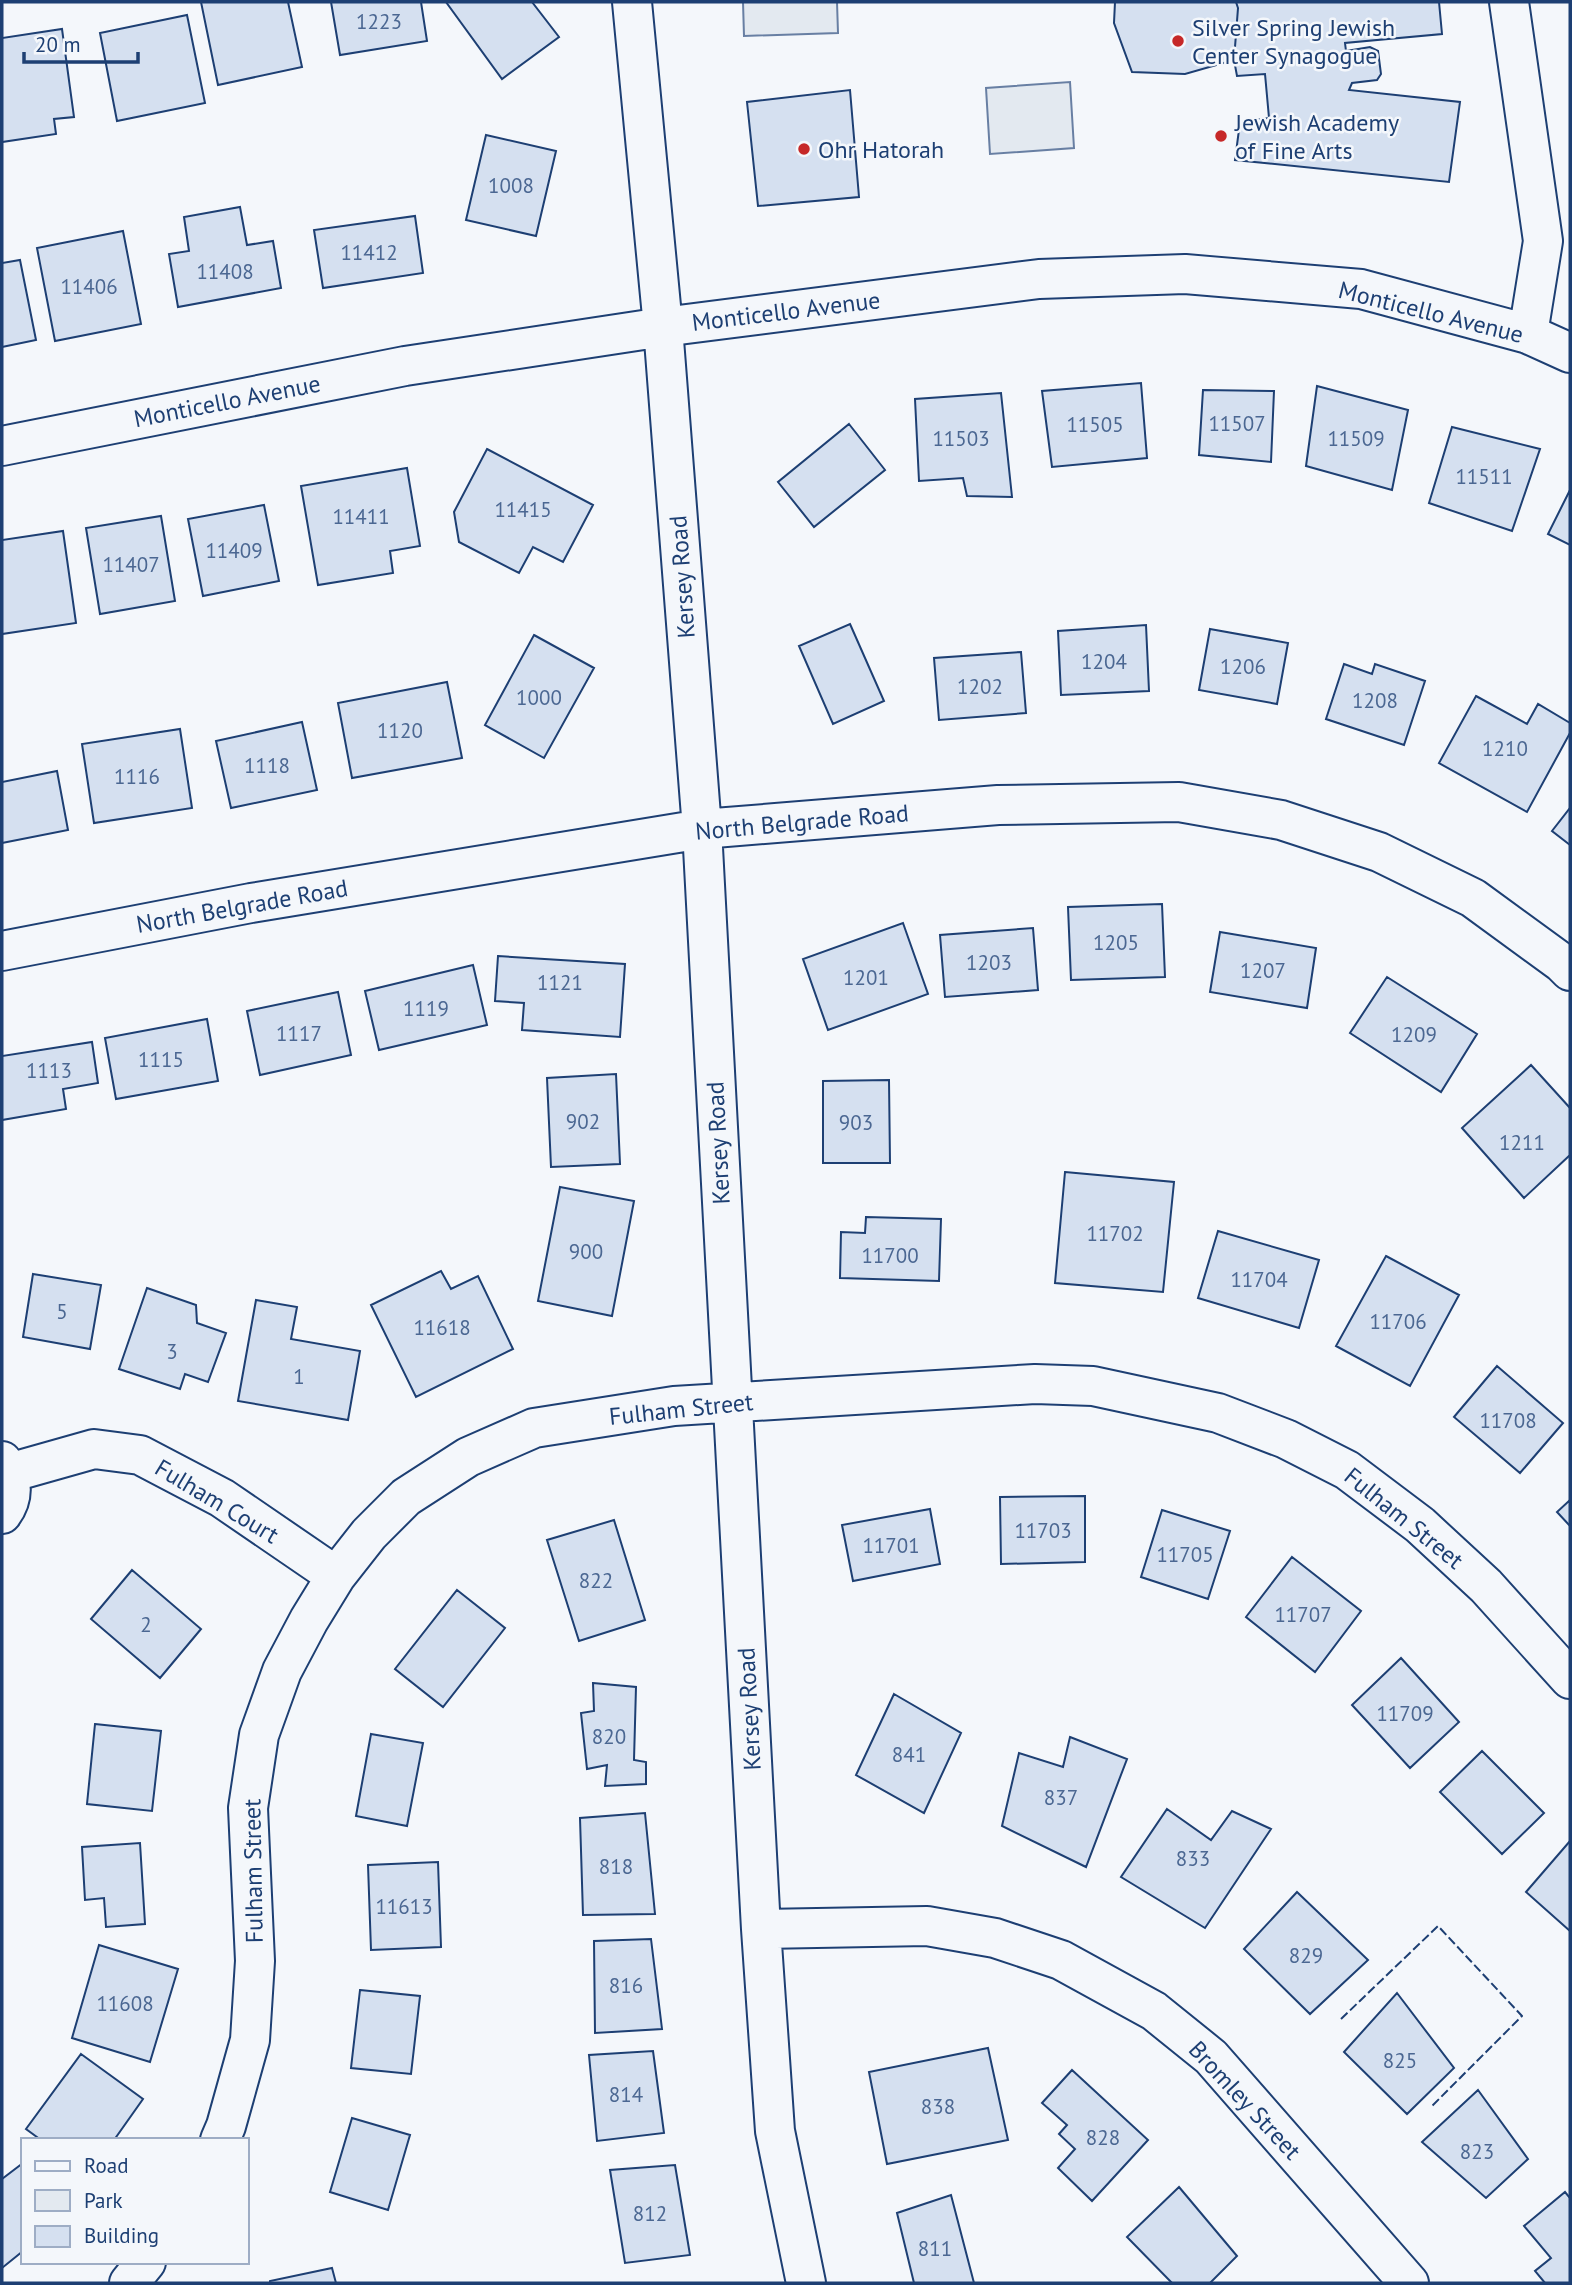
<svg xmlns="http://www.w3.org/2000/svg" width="1572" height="2285" viewBox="0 0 1572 2285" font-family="'PT Sans',sans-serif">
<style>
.green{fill:#e3e9f0;stroke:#687fa3;stroke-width:2}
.building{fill:#d5e0f0;stroke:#1d3f73;stroke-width:2}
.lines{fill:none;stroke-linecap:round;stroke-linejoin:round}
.minor-casing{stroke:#1d3f73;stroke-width:42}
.minor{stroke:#f4f7fb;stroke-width:38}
.fence{stroke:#1d3f73;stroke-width:2;stroke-dasharray:9 3.5;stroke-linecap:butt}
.poi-dot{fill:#c62828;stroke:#f4f7fb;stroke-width:2.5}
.labels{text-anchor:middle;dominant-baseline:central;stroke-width:5;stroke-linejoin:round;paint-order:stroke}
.number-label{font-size:21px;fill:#4b6792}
.poi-label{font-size:24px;fill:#1d3f73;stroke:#f4f7fb;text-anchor:start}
.street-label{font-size:24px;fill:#1d3f73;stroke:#f4f7fb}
</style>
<rect width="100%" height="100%" fill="#f4f7fb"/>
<!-- green -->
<path class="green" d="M743,2H837L838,33L744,36Z
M1070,82L1074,148L990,154L986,88Z"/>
<!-- building -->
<path class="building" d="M201,2H288L302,67L218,85Z
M331,2H421L427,41L340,55Z
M446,2H532L559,37L502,79Z
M1115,2H1236L1238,8L1234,60L1185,74L1132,72L1114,23Z
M1236,2H1439L1442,34L1345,43L1346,51L1370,47L1378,51L1381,74L1377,80L1352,83L1349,90L1460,102L1449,182L1235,160L1240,122L1269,118L1265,74L1237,76L1234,60L1238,8Z
M187,15L205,103L117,121L100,33Z
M62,29L74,117L54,119L56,134L2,142V38Z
M850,90L859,197L758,206L747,102Z
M486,135L556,151L536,236L466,220Z
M240,207L247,245L273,241L281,288L178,307L169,254L189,251L184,217Z
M415,216L423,273L323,288L314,230Z
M123,231L141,324L55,341L37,248Z
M20,260L36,340L2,347V263Z
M1141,383L1147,458L1052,467L1042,391Z
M1317,386L1408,410L1392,490L1306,466Z
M1203,390L1274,391L1271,462L1199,455Z
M1001,393L1012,497L967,496L963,478L919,481L915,399Z
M849,424L885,470L814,527L778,482Z
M1452,427L1540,449L1512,531L1429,503Z
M487,449L593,505L563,562L533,547L519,573L459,542L454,512Z
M407,468L420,546L390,551L393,573L318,585L301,486Z
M1570,490V545L1548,534Z
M264,505L279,581L203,596L188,519Z
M161,516L175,601L100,614L86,528Z
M63,531L76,623L2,634V540Z
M850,624L884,701L833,724L799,646Z
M1146,625L1149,691L1061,695L1058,631Z
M1210,629L1288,643L1277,704L1199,690Z
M534,635L594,668L544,758L485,725Z
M1021,652L1026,713L939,720L934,658Z
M1344,664L1372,674L1375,664L1425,681L1404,745L1326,719Z
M447,682L462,758L352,778L338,703Z
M1476,696L1527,724L1538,704L1570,723V733L1527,812L1439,763Z
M302,722L317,790L231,808L216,741Z
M180,729L192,808L94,823L82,744Z
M57,771L68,830L2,843V782Z
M1570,808V845L1552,831Z
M1162,904L1165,977L1071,980L1068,907Z
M903,923L928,994L828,1030L803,959Z
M1033,928L1038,990L945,997L940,935Z
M1220,932L1316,948L1307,1008L1210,992Z
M498,956L625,964L620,1037L522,1030L524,1003L495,1001Z
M473,965L487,1025L379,1050L365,991Z
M1387,977L1477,1034L1441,1092L1350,1033Z
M338,992L351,1055L260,1075L247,1011Z
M207,1019L218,1081L116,1099L105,1038Z
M92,1042L98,1083L63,1089L66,1109L2,1120V1056Z
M1531,1065L1570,1108V1155L1524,1198L1462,1128Z
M616,1074L620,1164L551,1167L547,1078Z
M889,1080L890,1163H823V1081Z
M1065,1172L1174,1182L1163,1292L1055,1283Z
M560,1187L634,1201L612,1316L538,1301Z
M866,1217L941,1219L939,1281L840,1278L841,1232L865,1233Z
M1218,1231L1319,1260L1299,1328L1198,1298Z
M1386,1256L1459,1295L1410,1386L1336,1346Z
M441,1271L451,1289L478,1276L513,1349L416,1397L371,1305Z
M33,1274L101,1285L90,1349L23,1337Z
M147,1288L196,1305L197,1323L226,1333L208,1382L185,1374L180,1389L119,1369Z
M256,1300L297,1307L291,1339L360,1351L348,1420L238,1401Z
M1497,1366L1563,1423L1520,1473L1454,1417Z
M1085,1496V1562L1001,1564L1000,1497Z
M1570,1500V1526L1557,1512Z
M930,1509L940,1564L853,1581L842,1525Z
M1162,1510L1230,1531L1208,1599L1141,1577Z
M614,1520L645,1620L579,1641L547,1540Z
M1292,1557L1361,1611L1315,1672L1246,1617Z
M132,1570L201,1629L160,1678L91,1619Z
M457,1590L505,1628L443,1707L395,1669Z
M1401,1658L1459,1722L1410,1768L1352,1705Z
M593,1683L636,1687L634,1760L646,1762V1784L605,1786L607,1765L587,1769L581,1713L594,1711Z
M894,1694L961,1733L924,1813L856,1775Z
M95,1724L161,1731L152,1811L87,1804Z
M371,1734L423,1743L407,1826L356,1816Z
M1070,1737L1127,1759L1086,1867L1002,1826L1019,1753L1063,1767Z
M1482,1751L1544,1813L1502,1854L1440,1792Z
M1167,1809L1211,1840L1232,1811L1271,1829L1205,1928L1121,1877Z
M645,1813L655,1914L583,1915L580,1818Z
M1570,1841V1931L1526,1892Z
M140,1843L145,1924L106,1927L104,1898L85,1900L82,1847Z
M438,1862L441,1947L371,1950L368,1865Z
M1297,1892L1368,1960L1310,2014L1244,1949Z
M651,1939L662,2029L595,2033L594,1941Z
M99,1945L178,1969L150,2062L72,2038Z
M360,1990L420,1996L411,2074L351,2068Z
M1397,1993L1454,2068L1407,2114L1344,2052Z
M988,2048L1008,2140L887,2164L869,2072Z
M653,2051L664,2133L597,2141L589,2055Z
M81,2054L143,2099L114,2140H41L26,2129Z
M1072,2070L1148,2140L1092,2201L1058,2168L1075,2149L1059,2134L1067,2125L1042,2103Z
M1478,2090L1528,2159L1486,2198L1422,2142Z
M352,2118L410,2135L388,2210L330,2192Z
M23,2163V2251L2,2268V2179Z
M675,2165L690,2255L625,2263L610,2170Z
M1179,2187L1237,2256L1210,2283H1172L1127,2237Z
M1565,2192L1570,2198V2283H1545L1535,2271L1551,2258L1524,2226Z
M951,2195L974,2283H914L897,2213Z
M332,2268L336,2283H270V2281Z"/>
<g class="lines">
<defs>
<path id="minor" d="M632,2L663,327L702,829L761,1929L775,2131L806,2283
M1509,2L1543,241L1528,334
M2,446L405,366L663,327L1039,279L1185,274L1361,289L1528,334L1570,353
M2,951L251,903L702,829L998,805L1179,802L1281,820L1379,852L1473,898L1562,963L1570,971
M2,1461C12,1479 15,1497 2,1514
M9,1473L94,1449L140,1455L222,1498L336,1576
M761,1929L927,1926L995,1938L1061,1960L1154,2011L1211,2057L1409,2283
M220,2140L226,2126L250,2040L255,1961L248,1808L259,1735L282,1671L309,1620L336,1576L369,1534L406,1497L468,1457L534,1428L674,1406L1035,1384L1093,1386L1218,1413L1286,1439L1347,1470L1420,1525L1486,1586L1570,1679
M129,2283L146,2262"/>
</defs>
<!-- minor casing -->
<use href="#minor" class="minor-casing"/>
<!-- minor -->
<use href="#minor" class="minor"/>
<!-- fence -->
<path class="fence" d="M1341,2019L1438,1926L1522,2016L1431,2107"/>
</g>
<!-- markers -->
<g class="poi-dot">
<circle cx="1178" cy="41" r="7"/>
<circle cx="1221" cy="136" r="7"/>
<circle cx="804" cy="149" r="7"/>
</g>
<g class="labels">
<!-- number labels -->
<g class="number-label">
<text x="379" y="21">1223</text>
<text x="511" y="185">1008</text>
<text x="369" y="252">11412</text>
<text x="225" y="271">11408</text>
<text x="89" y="286">11406</text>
<text x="1237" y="423">11507</text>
<text x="1095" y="424">11505</text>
<text x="961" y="438">11503</text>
<text x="1356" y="438">11509</text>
<text x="1484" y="476">11511</text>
<text x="523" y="509">11415</text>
<text x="361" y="516">11411</text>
<text x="234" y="550">11409</text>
<text x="131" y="564">11407</text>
<text x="1104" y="661">1204</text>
<text x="1243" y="666">1206</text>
<text x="980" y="686">1202</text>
<text x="539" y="697">1000</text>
<text x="1375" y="700">1208</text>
<text x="400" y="730">1120</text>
<text x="1505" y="748">1210</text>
<text x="267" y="765">1118</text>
<text x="137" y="776">1116</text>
<text x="1116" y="942">1205</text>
<text x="989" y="962">1203</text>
<text x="1263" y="970">1207</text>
<text x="866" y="977">1201</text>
<text x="560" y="982">1121</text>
<text x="426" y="1008">1119</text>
<text x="299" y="1033">1117</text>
<text x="1414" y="1034">1209</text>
<text x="161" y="1059">1115</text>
<text x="49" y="1070">1113</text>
<text x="583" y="1121">902</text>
<text x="856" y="1122">903</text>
<text x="1522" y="1142">1211</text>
<text x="1115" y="1233">11702</text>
<text x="586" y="1251">900</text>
<text x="890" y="1255">11700</text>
<text x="1259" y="1279">11704</text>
<text x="62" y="1311">5</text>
<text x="1398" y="1321">11706</text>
<text x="442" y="1327">11618</text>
<text x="172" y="1351">3</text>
<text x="299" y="1376">1</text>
<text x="1508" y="1420">11708</text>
<text x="1043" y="1530">11703</text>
<text x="891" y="1545">11701</text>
<text x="1185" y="1554">11705</text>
<text x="596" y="1580">822</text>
<text x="1303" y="1614">11707</text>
<text x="146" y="1624">2</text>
<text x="1405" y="1713">11709</text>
<text x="609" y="1736">820</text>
<text x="909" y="1754">841</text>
<text x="1061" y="1797">837</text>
<text x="1193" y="1858">833</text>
<text x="616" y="1866">818</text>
<text x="404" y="1906">11613</text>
<text x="1306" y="1955">829</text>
<text x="626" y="1985">816</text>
<text x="125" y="2003">11608</text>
<text x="1400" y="2060">825</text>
<text x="626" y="2094">814</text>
<text x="938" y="2106">838</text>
<text x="1103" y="2137">828</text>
<text x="1477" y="2151">823</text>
<text x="650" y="2213">812</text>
<text x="935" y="2248">811</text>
</g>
<!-- poi labels -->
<g class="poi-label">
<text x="1192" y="27">Silver Spring Jewish<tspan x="1192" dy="28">Center Synagogue</tspan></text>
<text x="1235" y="122">Jewish Academy<tspan x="1235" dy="28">of Fine Arts</tspan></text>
<text x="818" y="149">Ohr Hatorah</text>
</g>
<!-- street labels -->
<g class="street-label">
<text transform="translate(786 311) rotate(-7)">Monticello Avenue</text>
<text transform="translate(1431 312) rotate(14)">Monticello Avenue</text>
<text transform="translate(227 401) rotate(-11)">Monticello Avenue</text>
<text transform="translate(682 577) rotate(-94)">Kersey Road</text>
<text transform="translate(802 822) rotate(-5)">North Belgrade Road</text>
<text transform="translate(242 906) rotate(-10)">North Belgrade Road</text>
<text transform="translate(718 1143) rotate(-93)">Kersey Road</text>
<text transform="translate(681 1409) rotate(-6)">Fulham Street</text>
<text transform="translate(217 1501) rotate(31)">Fulham Court</text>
<text transform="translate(1404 1518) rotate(39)">Fulham Street</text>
<text transform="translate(749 1709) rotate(-93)">Kersey Road</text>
<text transform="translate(253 1871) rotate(-91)">Fulham Street</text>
<text transform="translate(1245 2100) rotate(47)">Bromley Street</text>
</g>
</g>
<!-- border -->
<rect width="1572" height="2285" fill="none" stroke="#1d3f73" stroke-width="7"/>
<!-- legend -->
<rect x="21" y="2138" width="228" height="126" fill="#f4f7fb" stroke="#9eadc5" stroke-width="2"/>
<rect x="35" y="2161" width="35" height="10" fill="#f4f7fb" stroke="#9eadc5" stroke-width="2"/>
<text x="84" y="2173" font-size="21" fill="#1d3f73">Road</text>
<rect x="35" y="2190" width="35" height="21" fill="#e3e9f0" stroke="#9eadc5" stroke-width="2"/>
<text x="84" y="2208" font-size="21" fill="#1d3f73">Park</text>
<rect x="35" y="2226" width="35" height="21" fill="#d5e0f0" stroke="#9eadc5" stroke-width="2"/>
<text x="84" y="2243" font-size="21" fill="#1d3f73">Building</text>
<!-- scale -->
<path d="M24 52v10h114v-10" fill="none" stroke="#1d3f73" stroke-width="3.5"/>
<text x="35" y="52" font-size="21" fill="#1d3f73" stroke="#f4f7fb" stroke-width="5" paint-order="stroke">20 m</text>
</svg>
